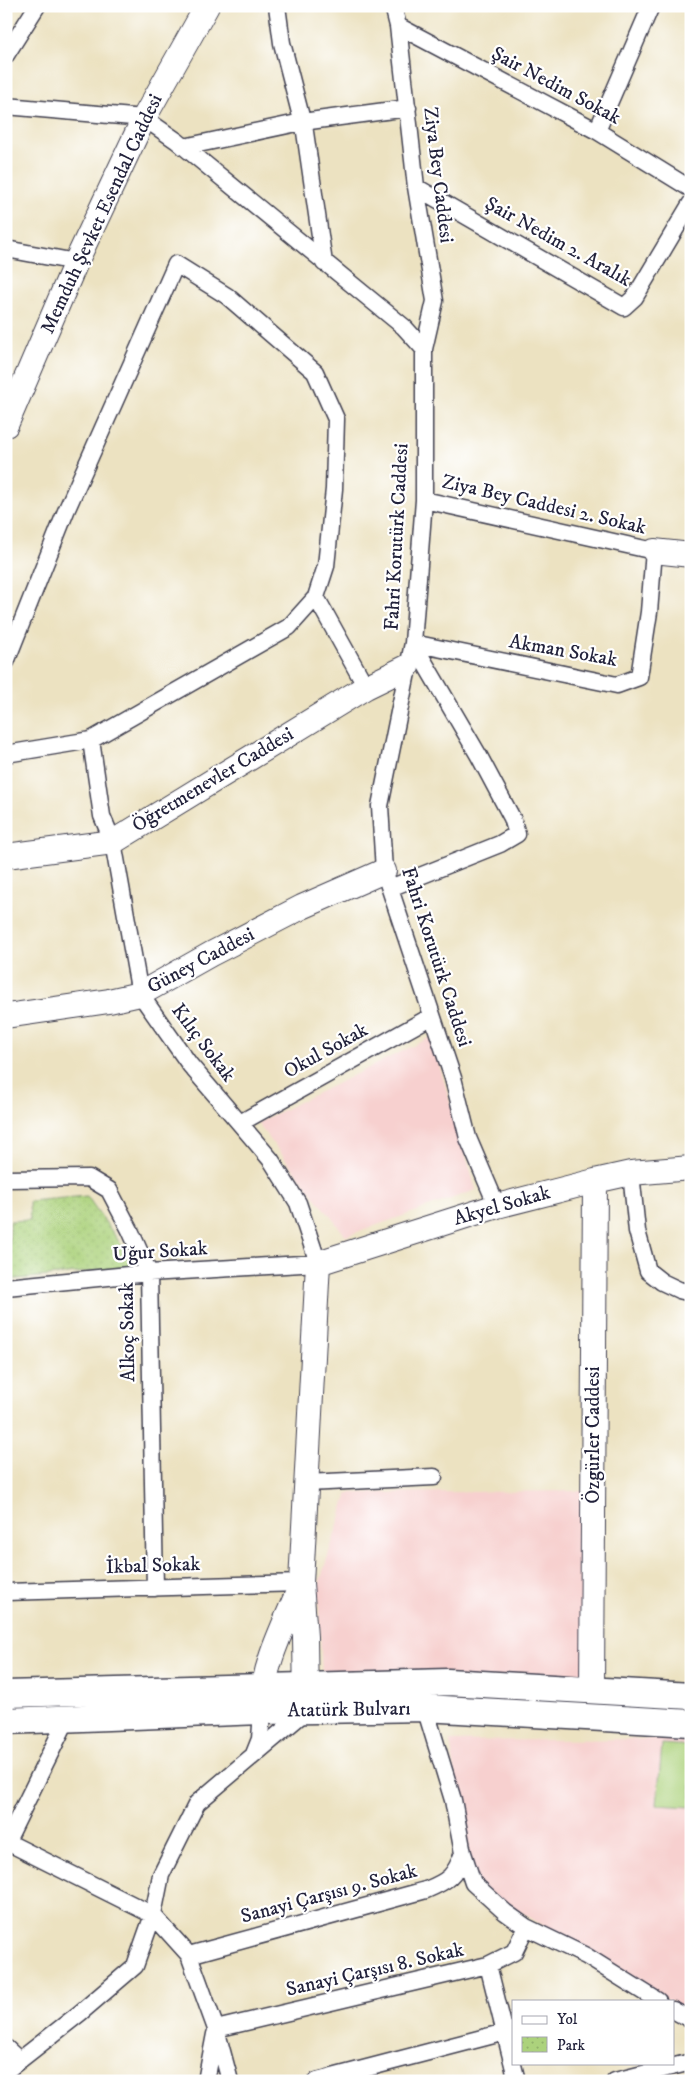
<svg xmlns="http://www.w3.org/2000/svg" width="697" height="2087" viewBox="0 0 697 2087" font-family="'IM FELL DW Pica',serif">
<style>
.built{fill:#f7d0cf}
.grass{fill:#acd27c;stroke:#677a5c}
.park{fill:url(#park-dots);stroke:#677a5c}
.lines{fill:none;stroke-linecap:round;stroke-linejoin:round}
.street-casing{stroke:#403f4f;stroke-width:19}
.secondary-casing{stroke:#403f4f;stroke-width:26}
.primary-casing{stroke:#403f4f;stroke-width:29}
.street{stroke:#fff;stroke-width:16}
.secondary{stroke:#fff;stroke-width:24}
.primary{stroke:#fff;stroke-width:26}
.labels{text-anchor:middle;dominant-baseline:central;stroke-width:4.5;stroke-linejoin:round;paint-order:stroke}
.street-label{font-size:20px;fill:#22223b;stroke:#fff}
</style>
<defs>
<pattern id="park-dots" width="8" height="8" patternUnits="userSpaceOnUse" patternTransform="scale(1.25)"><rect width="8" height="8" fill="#acd27c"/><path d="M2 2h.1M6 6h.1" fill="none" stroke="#94b46c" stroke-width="1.8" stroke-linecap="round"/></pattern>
</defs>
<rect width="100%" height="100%" fill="#fff"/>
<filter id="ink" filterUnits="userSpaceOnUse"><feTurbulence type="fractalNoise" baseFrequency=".02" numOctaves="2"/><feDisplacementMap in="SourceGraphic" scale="10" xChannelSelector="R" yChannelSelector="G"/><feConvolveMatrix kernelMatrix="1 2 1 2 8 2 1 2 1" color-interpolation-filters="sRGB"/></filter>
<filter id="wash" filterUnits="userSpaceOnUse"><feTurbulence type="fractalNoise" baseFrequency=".0096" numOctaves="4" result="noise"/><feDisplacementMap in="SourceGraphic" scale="20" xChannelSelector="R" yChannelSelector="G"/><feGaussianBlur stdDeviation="1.12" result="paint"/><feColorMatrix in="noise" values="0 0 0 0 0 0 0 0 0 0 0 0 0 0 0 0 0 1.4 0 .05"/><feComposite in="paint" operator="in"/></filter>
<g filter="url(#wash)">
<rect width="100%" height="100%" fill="#ece2c1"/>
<!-- built -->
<path class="built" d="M431,1037L476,1190L346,1236L257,1123Z
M585,1491L586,1682L322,1677L318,1587L348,1493Z
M656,1739L691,1741V2014L673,2004V2001H668L473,1883L450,1741Z"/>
<!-- grass -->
<path class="grass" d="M662,1744L691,1746V1807L657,1805Z"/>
<!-- park -->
<path class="park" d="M87,1196L137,1267L8,1280L10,1221L30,1220L29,1201Z"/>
</g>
<g filter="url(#ink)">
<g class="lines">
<defs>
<path id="street" d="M277,6L282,43L305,132L324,263
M393,6L398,26L416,187L435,301L424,349
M398,26L597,131L691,189
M6,55L37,6
M6,106L144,118L177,141L404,327L424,349V500L413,643L380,806L384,871L453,1078L468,1138L497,1206
M597,131L651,6
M184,147L302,122L408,108
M416,187L624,307L635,297L691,203
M6,249L76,262
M316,597L366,687
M413,643L617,685L639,677L649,612L654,551L424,500
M6,662L66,511L176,264L227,296L315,372L336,419L334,489L326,566L316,597L289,627L91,740L6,754
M390,888L500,844L517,834L512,818L479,756L413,643
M240,1123L432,1016
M631,1173L637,1231L648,1271L662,1282L679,1290L691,1293
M6,1179L89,1178L109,1190L130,1230L149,1273L155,1588
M6,1287L149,1273L318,1263L298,1203L271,1160L190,1065L140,994L113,842L102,816L91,740
M306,1483L434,1477
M6,1592L301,1583
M425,1708L453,1800L463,1853L473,1883L505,1912L526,1927L586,1956L658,2001
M254,1754L260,1739L262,1711
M7,1842L153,1915L189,1955L216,2029L230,2081
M6,1843L67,1719
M189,1955L426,1890C448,1881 455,1876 463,1853
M488,1965L517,2081
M673,2010L691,2020
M216,2029L488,1965L514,1952L526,1927
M6,2048L19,2060
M6,2071L80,2013L135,1966L153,1915L161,1875L197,1803L306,1711
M206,2081L215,2034
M317,2081L513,2030
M615,2081L691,2062"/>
<path id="secondary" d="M6,425L76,262L144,118L207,6
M654,551L691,555
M6,856L113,842L366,687L407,667
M6,1016L109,1001L140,994L211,954L302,907L384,871
M592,1690L595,1181
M262,1704C263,1664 285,1624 300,1587
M306,1705L305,1637L301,1583L318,1263L497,1206L595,1181L631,1173L691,1168"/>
<path id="primary" d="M6,1694L448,1682L691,1696
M6,1721L262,1711L425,1708L691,1723"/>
</defs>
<!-- street casing -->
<use href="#street" class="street-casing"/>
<!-- secondary casing -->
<use href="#secondary" class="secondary-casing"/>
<!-- primary casing -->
<use href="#primary" class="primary-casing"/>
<!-- street -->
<use href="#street" class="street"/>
<!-- secondary -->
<use href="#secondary" class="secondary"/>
<!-- primary -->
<use href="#primary" class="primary"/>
</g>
</g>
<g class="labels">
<!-- street labels -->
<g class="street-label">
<text transform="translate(556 86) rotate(28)">Şair Nedim Sokak</text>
<text transform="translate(438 175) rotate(83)">Ziya Bey Caddesi</text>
<text transform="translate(102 214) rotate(-65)">Memduh Şevket Esendal Caddesi</text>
<text transform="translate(558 242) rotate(29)">Şair Nedim 2. Aralık</text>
<text transform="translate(544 505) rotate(13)">Ziya Bey Caddesi 2. Sokak</text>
<text transform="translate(397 537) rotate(-87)">Fahri Korutürk Caddesi</text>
<text transform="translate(563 651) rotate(10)">Akman Sokak</text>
<text transform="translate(213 780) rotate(-31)">Öğretmenevler Caddesi</text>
<text transform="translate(436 957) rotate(72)">Fahri Korutürk Caddesi</text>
<text transform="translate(201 961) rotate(-28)">Güney Caddesi</text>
<text transform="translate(203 1043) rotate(53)">Kılıç Sokak</text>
<text transform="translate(326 1051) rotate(-29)">Okul Sokak</text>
<text transform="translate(502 1206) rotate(-16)">Akyel Sokak</text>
<text transform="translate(160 1252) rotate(-4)">Uğur Sokak</text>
<text transform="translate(128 1332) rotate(-91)">Alkoç Sokak</text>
<text transform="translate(593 1435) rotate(-90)">Özgürler Caddesi</text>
<text transform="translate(153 1566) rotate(-2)">İkbal Sokak</text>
<text transform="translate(349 1710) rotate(-1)">Atatürk Bulvarı</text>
<text transform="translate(329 1894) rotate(-15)">Sanayi Çarşısı 9. Sokak</text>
<text transform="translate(375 1970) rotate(-13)">Sanayi Çarşısı 8. Sokak</text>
</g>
</g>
<!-- margin -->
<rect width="697" height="2087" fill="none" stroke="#fff" stroke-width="25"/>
<!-- legend -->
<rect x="512" y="2000" width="162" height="65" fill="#ffffff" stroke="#a7a7b1"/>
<rect x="522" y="2016" width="25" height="8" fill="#ffffff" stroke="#a7a7b1"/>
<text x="557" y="2024" font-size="15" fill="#22223b">Yol</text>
<rect x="522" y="2037" width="25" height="15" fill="url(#park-dots)" stroke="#a7a7b1"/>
<text x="557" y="2050" font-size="15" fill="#22223b">Park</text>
</svg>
